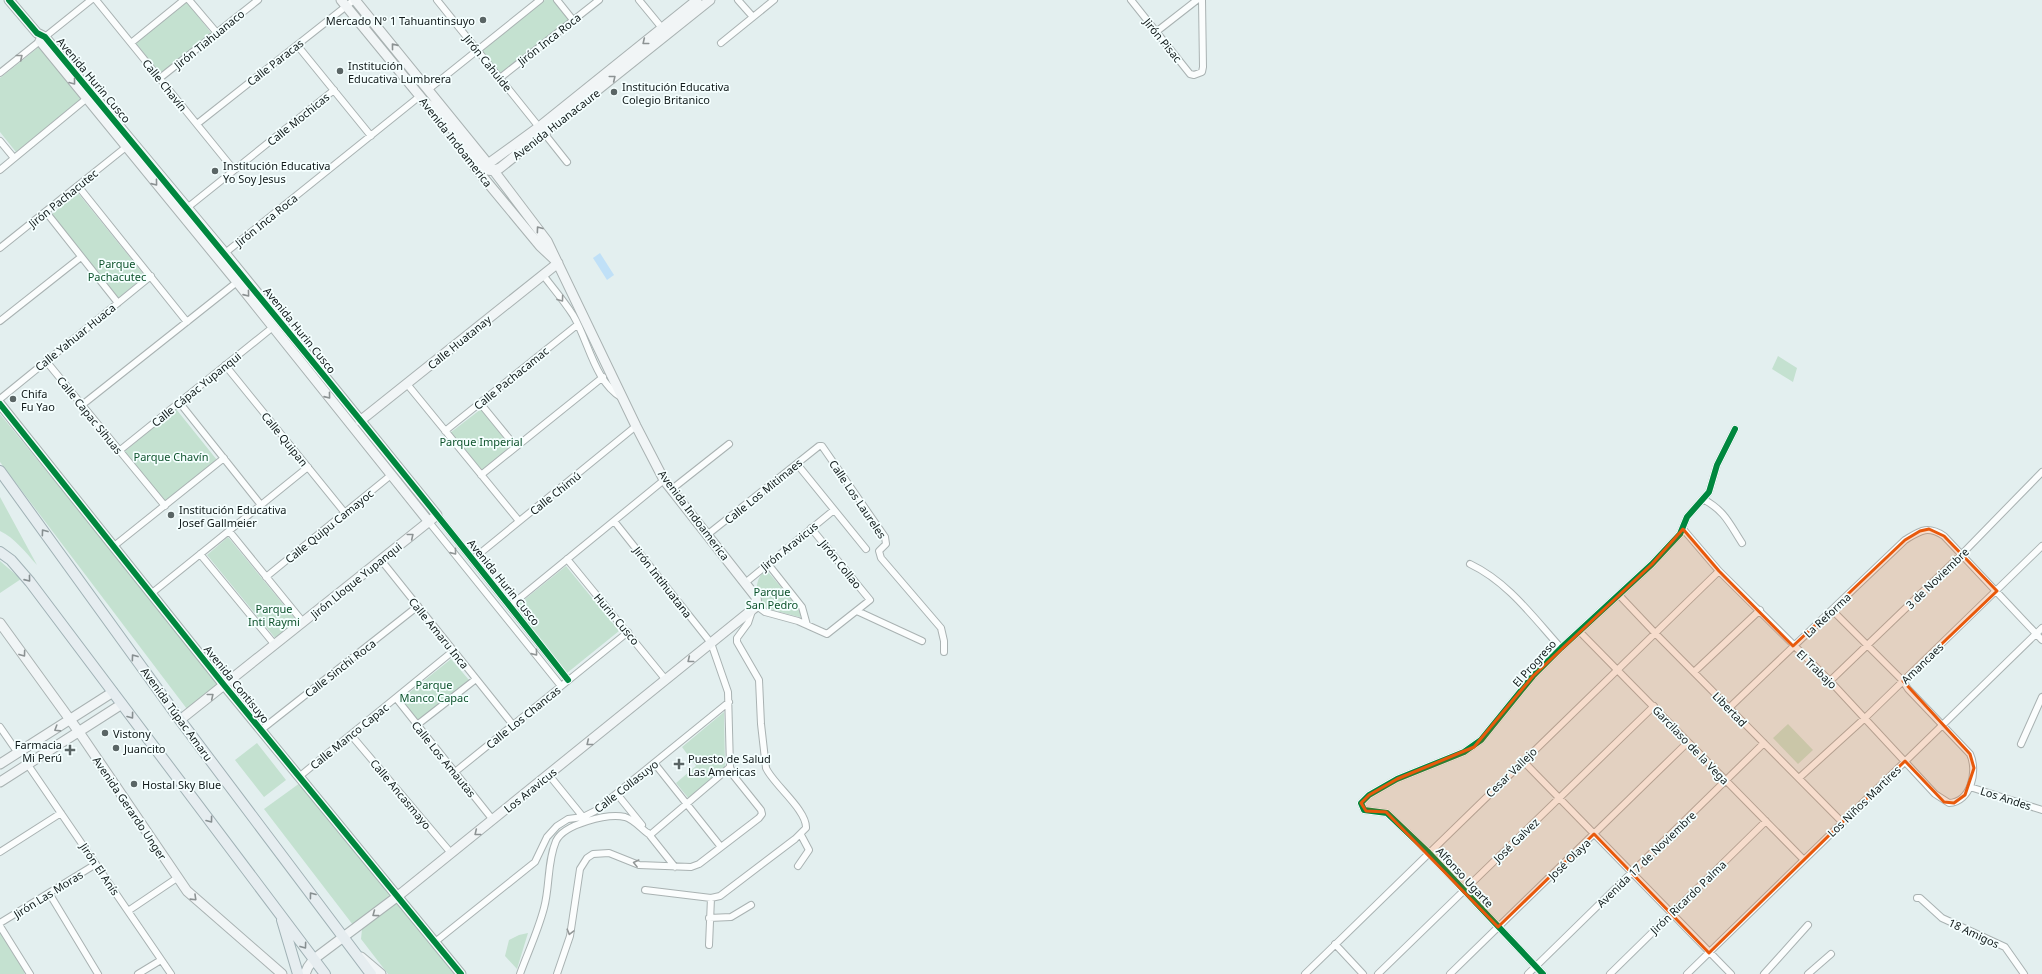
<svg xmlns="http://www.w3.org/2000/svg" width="2042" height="974" viewBox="0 0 2042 974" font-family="'Noto Sans',sans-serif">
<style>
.green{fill:#c4e1d0}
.water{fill:#c0e0f7}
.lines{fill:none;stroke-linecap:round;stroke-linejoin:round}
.street-casing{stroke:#a9b2b2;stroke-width:8}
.secondary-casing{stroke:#a9b2b2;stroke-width:11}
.primary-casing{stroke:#a0b1b5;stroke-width:12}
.street{stroke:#fbfdfd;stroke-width:6}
.secondary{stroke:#f1f5f6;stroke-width:9}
.primary{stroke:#e6edf0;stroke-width:10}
.cycleway-casing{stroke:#f5ffff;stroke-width:8}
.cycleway{stroke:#00873e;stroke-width:6}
.oneway{stroke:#8c9293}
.oneway2{stroke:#929797}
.oneway3{stroke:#868e90}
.marked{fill:#e8590c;fill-opacity:0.2;stroke:#e8590c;stroke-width:3;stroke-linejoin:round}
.poi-dot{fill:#5a6565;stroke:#f5ffff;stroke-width:1.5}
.labels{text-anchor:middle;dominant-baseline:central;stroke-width:3.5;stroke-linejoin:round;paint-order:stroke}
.poi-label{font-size:11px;fill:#111a1a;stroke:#f5ffff;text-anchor:start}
.street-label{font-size:11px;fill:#111a1a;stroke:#f5ffff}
.park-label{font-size:11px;fill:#0e532c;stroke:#f5ffff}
</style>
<rect width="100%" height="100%" fill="#e3efef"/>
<!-- green -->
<path class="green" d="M545,0H556L571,19L500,75L481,51Z
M186,1L212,34L161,75L135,42Z
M40,46L83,98L16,152L0,132V78Z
M78,193L145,276L118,298L52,214Z
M1778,356L1797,368L1793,382L1772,369Z
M176,409L217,460L165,502L124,452Z
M481,409L512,448L481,472L450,433Z
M0,414L220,684L187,709L0,462Z
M0,497L37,565C26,553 15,538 0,531Z
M228,537L297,621L276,639L207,555Z
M0,561L21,579L0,593Z
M566,566L619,631L567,673L514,608Z
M768,572L801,610L802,616L799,617L761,607C756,597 754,581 763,573Z
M451,659L469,680L418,722L400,700Z
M724,712L725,768L689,799L676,783L696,766L682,747Z
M1788,724L1813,750L1798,764L1773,738Z
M257,743L286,780L264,797L235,760Z
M300,783L392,895L353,925L264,809Z
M398,900L458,974H388L361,939L362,929Z
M0,932L25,973L24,974H0Z
M528,933L517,969L505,956L509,940L519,935Z"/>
<!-- water -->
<path class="water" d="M600,253L614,275L607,280L593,258Z"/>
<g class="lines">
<defs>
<path id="street" d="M96,0L234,170
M189,0L217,33
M437,0L539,127
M557,0L573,20
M639,0L662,28
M738,0L753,17
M1131,0L1190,74L1194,75L1202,72L1203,67L1202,0
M1156,32L1197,0
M131,43L184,0
M721,43L774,0
M297,45L371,136
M0,73L91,0
M160,78L258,0
M500,78L599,0
M429,89L540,0
M197,124L354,0
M544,133L567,162
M0,141L14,158
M0,170L86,99
M78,186L187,322
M187,208L334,90
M46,212L118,303
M0,248L126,147
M225,253L420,96
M543,275C553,288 564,301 573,315C589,342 594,381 622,398
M0,321L81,257
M46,361L165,506
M225,365L345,513
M407,384L519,521
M0,399L151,276
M179,402L261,505
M480,403L516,447
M82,405L237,282
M445,431L577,325
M119,451L273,327
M797,464L866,549
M481,475L603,377
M672,489L729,444
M1703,499C1725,511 1729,523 1742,543
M437,515L568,680
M429,522L561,686
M1683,529L1719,571L1830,681L1935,794L1949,803C1971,802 1978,771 1970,754L1908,689L1903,681L1832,610
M229,531L303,622
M707,535L819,446H822L885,537L886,544L879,551L881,558L941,628L944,641V652
M114,546L224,458
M200,554L275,645
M473,559L636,426
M567,559L666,680
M381,560L513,725
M768,564L802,607L807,625
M1470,564C1508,582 1533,617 1561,648
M266,577L391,475
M745,583L834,510
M152,593L308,467
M1619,595L1655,633L1842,822
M510,606L664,480
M757,606L765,612L798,621L827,634L870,600L811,528
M857,611L922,641
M1579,631L1803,859
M1694,672L1760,610
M1830,681L1961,555L2042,472
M396,698L493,820
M1729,708L1905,540C1920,531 1927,525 1944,536L2042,640
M417,725L476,679
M0,727L18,753
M261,730L418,606
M351,735L451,853
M2021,744L2042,697
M1523,761L1731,974
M655,764L721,847
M28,765L171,974
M455,772L628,632
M549,775L583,817
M300,776L453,651
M1799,778L1865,718L2042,546
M1970,787L2042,810
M617,794L642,825
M648,833L675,867
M0,852L61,813
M798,866L809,850L801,835
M645,890L711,898L720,896L795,839L806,828C807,810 773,784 766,768L761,724L759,680L737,642V638L748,623L752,611
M49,893L98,974
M1917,898H1920L1942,918L2005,947L2024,974
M128,911L177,878
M709,918L731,917L751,905
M0,923L96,864
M0,926L30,974
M435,942L535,862L547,837L557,826L568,819L583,817L595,811L729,702
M1335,944L1363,974
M709,945L711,898
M138,974L161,960
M520,974C528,952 538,931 544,908C550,886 547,862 556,841C564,824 608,813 625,817C635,820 642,830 650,835L730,767
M557,974L570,936L580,869L587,858L593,854L609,853L639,865L691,867L699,864L759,818L762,814L761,810L733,775L730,767L728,692L711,643L614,521
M1305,974L1719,571
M1378,974L1654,706
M1450,974L1687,743
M1528,974L1764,743
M1543,974L1429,853L1387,813L1364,810L1361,803L1369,795L1397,779L1464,752L1481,740L1533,676L1561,648L1652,564L1680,534L1687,517L1709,492L1717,465L1735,429
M1610,974L1766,821
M1687,974L2042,628
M1764,974L1808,925
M1808,974L1831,954"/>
<path id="secondary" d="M9,0L37,33L45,37L225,253L437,515L180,720
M341,0L428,106
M40,41L237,282L429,522
M424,101L441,115L482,167C489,172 493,171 500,168L710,0
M488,164L539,127L697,0
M473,165L540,246L556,261
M0,404L224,685L461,974
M360,421L558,263
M0,623L79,732L187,891L282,974
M0,764L113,692
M0,782L122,704
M361,957L381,974
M305,974L308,967L314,959L398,896L753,609L757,606L756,597L664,480L636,426L547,241L494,171L355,0"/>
<path id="primary" d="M0,471L180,720L371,974
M0,552L11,560L30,582L325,974
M282,920L298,974"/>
</defs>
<!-- street casing -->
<use href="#street" class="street-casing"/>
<!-- secondary casing -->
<use href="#secondary" class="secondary-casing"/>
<!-- primary casing -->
<use href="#primary" class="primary-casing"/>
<!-- street -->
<use href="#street" class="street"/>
<!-- secondary -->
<use href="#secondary" class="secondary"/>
<!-- primary -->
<use href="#primary" class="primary"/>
<defs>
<path id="cycleway" d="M9,0L37,33L45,37C221,250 398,463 568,680
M0,404L224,685L461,974
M1543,974L1429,853L1387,813L1364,810L1361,803L1369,795L1397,779L1464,752L1481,740L1533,676L1561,648L1652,564L1680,534L1687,517L1709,492L1717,465L1735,429"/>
</defs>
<!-- cycleway casing -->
<use href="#cycleway" class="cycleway-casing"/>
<!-- cycleway -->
<use href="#cycleway" class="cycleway"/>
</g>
<!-- one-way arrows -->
<defs><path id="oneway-chevron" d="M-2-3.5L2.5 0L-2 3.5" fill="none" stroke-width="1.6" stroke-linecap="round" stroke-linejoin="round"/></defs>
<g class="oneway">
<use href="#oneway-chevron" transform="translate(645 42) rotate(141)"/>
<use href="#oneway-chevron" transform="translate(394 46) rotate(-129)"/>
<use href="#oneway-chevron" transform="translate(613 78) rotate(-39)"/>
<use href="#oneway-chevron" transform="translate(73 82) rotate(52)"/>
<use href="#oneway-chevron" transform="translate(155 183) rotate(51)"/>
<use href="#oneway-chevron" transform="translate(539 229) rotate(-126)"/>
<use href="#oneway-chevron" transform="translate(247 294) rotate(51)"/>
<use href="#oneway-chevron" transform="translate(328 396) rotate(51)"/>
<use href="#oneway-chevron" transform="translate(411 536) rotate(-39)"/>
<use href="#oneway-chevron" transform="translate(23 654) rotate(54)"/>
<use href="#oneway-chevron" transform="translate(690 660) rotate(141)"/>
<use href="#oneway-chevron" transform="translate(211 696) rotate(-39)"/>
<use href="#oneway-chevron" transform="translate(57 729) rotate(148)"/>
<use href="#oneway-chevron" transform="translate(589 743) rotate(141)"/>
<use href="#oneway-chevron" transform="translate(477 833) rotate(141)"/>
<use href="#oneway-chevron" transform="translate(194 898) rotate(44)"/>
<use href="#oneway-chevron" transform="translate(375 914) rotate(143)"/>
</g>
<g class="oneway2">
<use href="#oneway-chevron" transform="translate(20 57) rotate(-39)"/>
<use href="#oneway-chevron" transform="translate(561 299) rotate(54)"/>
<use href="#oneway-chevron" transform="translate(454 552) rotate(51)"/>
<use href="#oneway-chevron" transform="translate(535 653) rotate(51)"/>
<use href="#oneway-chevron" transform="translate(636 863) rotate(-166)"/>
<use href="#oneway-chevron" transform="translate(570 932) rotate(105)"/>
</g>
<g class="oneway3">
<use href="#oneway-chevron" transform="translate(44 532) rotate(-126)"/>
<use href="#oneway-chevron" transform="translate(28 579) rotate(51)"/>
<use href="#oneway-chevron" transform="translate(134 657) rotate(-126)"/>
<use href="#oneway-chevron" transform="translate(131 716) rotate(53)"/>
<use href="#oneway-chevron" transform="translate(210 820) rotate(53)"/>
<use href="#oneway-chevron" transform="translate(312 895) rotate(-127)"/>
<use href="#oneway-chevron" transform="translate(304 946) rotate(54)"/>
</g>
<!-- marked area -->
<path class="marked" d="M1683,529L1719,571L1793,646L1905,540L1920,531L1929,529L1944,536L1997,591L1903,681L1970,754L1974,768L1965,795L1954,803L1944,802L1905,761L1709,953L1594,834L1498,927L1386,812L1366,811L1361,803L1369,795L1397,779L1474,747L1533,676L1652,564Z"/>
<!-- markers -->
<g class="poi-dot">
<circle cx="483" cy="20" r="4"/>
<circle cx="340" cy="71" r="4"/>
<circle cx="614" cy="92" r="4"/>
<circle cx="215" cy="171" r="4"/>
<circle cx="13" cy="399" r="4"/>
<circle cx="171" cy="515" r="4"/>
<circle cx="105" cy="733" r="4"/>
<circle cx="116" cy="748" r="4"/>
<path d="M68 744h4v4h4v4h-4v4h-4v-4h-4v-4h4z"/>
<path d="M677 758h4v4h4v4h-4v4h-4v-4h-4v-4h4z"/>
<circle cx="134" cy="784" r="4"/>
</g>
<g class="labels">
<!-- poi labels -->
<g class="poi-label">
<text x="475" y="20" text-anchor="end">Mercado N° 1 Tahuantinsuyo</text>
<text x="348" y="65">Institución<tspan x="348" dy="13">Educativa Lumbrera</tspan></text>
<text x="622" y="86">Institución Educativa<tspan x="622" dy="13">Colegio Britanico</tspan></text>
<text x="223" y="165">Institución Educativa<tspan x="223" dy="13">Yo Soy Jesus</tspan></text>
<text x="21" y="393">Chifa<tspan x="21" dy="13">Fu Yao</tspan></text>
<text x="179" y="509">Institución Educativa<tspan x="179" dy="13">Josef Gallmeier</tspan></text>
<text x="113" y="733">Vistony</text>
<text x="62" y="744" text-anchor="end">Farmacia<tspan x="62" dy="13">Mi Perú</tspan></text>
<text x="124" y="748">Juancito</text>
<text x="688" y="758">Puesto de Salud<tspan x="688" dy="13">Las Americas</tspan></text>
<text x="142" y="784">Hostal Sky Blue</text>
</g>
<!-- street labels -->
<g class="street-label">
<text transform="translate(209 39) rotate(-39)">Jirón Tiahuanaco</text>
<text transform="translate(549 39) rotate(-38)">Jirón Inca Roca</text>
<text transform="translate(1163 40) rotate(51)">Jirón Pisac</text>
<text transform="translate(275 62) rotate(-38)">Calle Paracas</text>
<text transform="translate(488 63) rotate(51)">Jirón Cahuide</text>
<text transform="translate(94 80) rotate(50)">Avenida Hurin Cusco</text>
<text transform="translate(165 85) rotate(51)">Calle Chavín</text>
<text transform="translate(298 119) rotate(-39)">Calle Mochicas</text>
<text transform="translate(556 124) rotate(-38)">Avenida Huanacaure</text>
<text transform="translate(456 142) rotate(52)">Avenida Indoamerica</text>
<text transform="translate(63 198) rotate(-39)">Jirón Pachacutec</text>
<text transform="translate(266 220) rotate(-39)">Jirón Inca Roca</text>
<text transform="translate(300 330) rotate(51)">Avenida Hurin Cusco</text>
<text transform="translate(75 337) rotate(-39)">Calle Yahuar Huaca</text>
<text transform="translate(459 342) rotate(-39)">Calle Huatanay</text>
<text transform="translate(511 378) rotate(-39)">Calle Pachacamac</text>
<text transform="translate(196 389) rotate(-39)">Calle Cápac Yupanqui</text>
<text transform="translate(90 415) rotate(51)">Calle Capac Sihuas</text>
<text transform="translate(285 439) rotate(51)">Calle Quipan</text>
<text transform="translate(763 491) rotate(-39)">Calle Los Mitimaes</text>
<text transform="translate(555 493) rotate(-39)">Calle Chimú</text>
<text transform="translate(858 499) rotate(56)">Calle Los Laureles</text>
<text transform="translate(694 515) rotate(53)">Avenida Indoamerica</text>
<text transform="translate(329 526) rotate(-39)">Calle Quipu Camayoc</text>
<text transform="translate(789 546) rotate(-39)">Jirón Aravicus</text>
<text transform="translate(841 564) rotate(51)">Jirón Collao</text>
<text transform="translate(1937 578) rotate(-44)">3 de Noviembre</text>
<text transform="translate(356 580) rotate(-39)">Jirón Lloque Yupanqui</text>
<text transform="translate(504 582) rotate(51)">Avenida Hurin Cusco</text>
<text transform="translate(663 582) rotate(52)">Jirón Intihuatana</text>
<text transform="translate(1827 615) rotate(-43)">La Reforma</text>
<text transform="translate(617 619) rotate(50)">Hurin Cusco</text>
<text transform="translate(439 633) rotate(51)">Calle Amaru Inca</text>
<text transform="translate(1534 663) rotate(-48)">El Progreso</text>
<text transform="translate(1922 663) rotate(-44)">Amancaes</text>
<text transform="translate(340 668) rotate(-38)">Calle Sinchi Roca</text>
<text transform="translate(1817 669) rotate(44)">El Trabajo</text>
<text transform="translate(237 684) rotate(51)">Avenida Contisuyo</text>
<text transform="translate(1730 709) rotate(46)">Libertad</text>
<text transform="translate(177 714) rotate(54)">Avenida Túpac Amaru</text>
<text transform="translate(523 717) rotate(-39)">Calle Los Chancas</text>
<text transform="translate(349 736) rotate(-39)">Calle Manco Capac</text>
<text transform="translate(1691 745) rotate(46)">Garcilaso de la Vega</text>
<text transform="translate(444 759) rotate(51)">Calle Los Amautas</text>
<text transform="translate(1511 772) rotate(-44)">Cesar Vallejo</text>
<text transform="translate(626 786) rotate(-38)">Calle Collasuyo</text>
<text transform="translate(530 790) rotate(-39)">Los Aravicus</text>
<text transform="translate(401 794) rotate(50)">Calle Ancasmayo</text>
<text transform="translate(2006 798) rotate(18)">Los Andes</text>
<text transform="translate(1864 801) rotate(-44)">Los Niños Martires</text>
<text transform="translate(130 808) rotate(56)">Avenida Gerardo Unger</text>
<text transform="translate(1516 840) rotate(-44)">José Galvez</text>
<text transform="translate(1569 859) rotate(-44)">José Olaya</text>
<text transform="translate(1646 859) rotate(-44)">Avenida 17 de Noviembre</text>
<text transform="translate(100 869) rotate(56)">Jirón El Anís</text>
<text transform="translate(1465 877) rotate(47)">Alfonso Ugarte</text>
<text transform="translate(48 894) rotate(-32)">Jirón Las Moras</text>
<text transform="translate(1688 897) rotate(-44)">Jirón Ricardo Palma</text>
<text transform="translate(1974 933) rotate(25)">18 Amigos</text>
</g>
<!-- park labels -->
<g class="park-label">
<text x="117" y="263">Parque<tspan x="117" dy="13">Pachacutec</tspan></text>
<text x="481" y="441">Parque Imperial</text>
<text x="171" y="456">Parque Chavín</text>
<text x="772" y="591">Parque<tspan x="772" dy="13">San Pedro</tspan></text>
<text x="274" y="608">Parque<tspan x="274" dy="13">Inti Raymi</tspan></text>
<text x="434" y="684">Parque<tspan x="434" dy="13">Manco Capac</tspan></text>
</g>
</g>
</svg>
